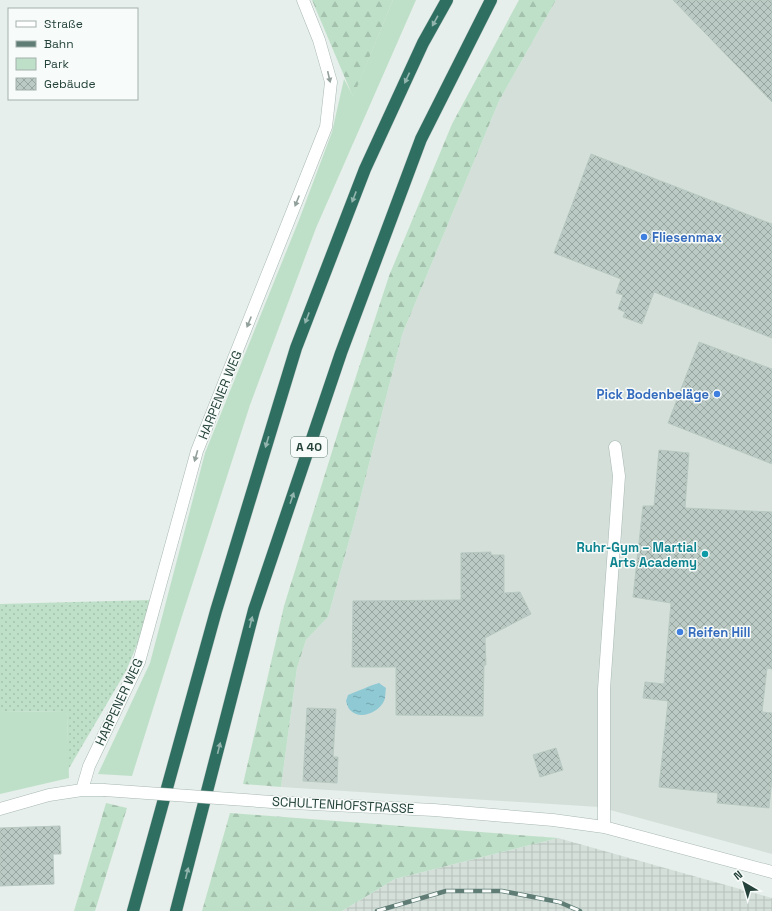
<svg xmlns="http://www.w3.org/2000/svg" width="772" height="911" viewBox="0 0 772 911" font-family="'Space Grotesk',sans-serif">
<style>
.built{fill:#d4dfda}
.industrial{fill:url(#industrial-grid)}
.green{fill:#bfe0c8}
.forest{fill:url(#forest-firs)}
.garden{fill:url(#garden-dots)}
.water{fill:url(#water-ripples)}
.building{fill:url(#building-cross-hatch);stroke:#b8c9c2}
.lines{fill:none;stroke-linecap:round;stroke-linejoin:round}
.street-casing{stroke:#a8b8b2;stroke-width:13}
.highway-casing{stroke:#c2cac8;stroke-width:13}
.street{stroke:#fff;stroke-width:12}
.highway{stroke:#2f6f62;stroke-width:12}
.rail-casing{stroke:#5f7d75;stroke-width:4.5}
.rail{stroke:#f7fbf9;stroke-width:3;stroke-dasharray:9;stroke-linecap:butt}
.street-bridge-casing{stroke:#a8b8b2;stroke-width:13;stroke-linecap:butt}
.street-bridge{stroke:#fff;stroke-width:12}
.oneway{fill:#93b5ae}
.oneway2{fill:#92a09c}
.shop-dot{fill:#3f7fe0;stroke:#f7fbf9;stroke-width:1.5}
.culture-dot{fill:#0f9aa8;stroke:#f7fbf9;stroke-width:1.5}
.labels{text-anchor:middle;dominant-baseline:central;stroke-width:3;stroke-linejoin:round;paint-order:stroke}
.shield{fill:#f7fbf9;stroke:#637a73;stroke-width:1}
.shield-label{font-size:12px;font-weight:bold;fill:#24423a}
.shop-label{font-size:13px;font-weight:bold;fill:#366cbe;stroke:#f7fbf9;text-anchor:start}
.street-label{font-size:13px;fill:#24423a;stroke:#f7fbf9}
.culture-label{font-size:13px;font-weight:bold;fill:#0d838f;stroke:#f7fbf9;text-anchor:end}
</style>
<defs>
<pattern id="industrial-grid" width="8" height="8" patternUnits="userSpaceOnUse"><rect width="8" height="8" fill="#d4dfda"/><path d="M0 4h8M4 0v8" fill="none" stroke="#b6c1bc"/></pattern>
<pattern id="forest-firs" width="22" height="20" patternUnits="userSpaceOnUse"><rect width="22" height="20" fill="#bfe0c8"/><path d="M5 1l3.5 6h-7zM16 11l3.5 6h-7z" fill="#a4c1ad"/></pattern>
<pattern id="garden-dots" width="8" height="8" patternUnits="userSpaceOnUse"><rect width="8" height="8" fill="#bfe0c8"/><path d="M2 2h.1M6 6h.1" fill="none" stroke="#a4c1ad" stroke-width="1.8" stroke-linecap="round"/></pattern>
<pattern id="water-ripples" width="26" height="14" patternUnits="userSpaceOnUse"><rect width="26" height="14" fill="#8ec9d4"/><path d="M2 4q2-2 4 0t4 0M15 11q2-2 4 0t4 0" fill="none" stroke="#74a5ad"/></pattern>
<pattern id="building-cross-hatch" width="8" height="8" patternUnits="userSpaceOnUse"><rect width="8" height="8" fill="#bbcac4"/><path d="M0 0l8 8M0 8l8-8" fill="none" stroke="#98a6a0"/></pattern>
</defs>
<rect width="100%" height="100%" fill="#e6efeb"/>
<!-- built -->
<path class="built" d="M556,0H772V854L599,807L281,787L297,668L306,640L328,617L354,523L402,335L499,101Z"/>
<!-- industrial -->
<path class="industrial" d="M558,838L772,898V911H342L395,879Z"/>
<!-- green -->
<path class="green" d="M393,0H416L316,228L250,405L183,613L132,776L98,774L150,663L205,453L299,220L332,132L344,79L353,96Z
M67,711L69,778L0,794V712Z"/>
<!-- forest -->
<path class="forest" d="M312,0H393L353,97Z
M519,0H556L499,101L402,335L354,523L328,617L306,640L297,668L281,787L243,784L284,606L344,413L389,276L452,124Z
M106,803L127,808L95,911H74Z
M230,813L558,838L395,879L342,911H202Z"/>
<!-- garden -->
<path class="garden" d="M150,600L141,635L126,671L68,770L67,711L0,712V604Z"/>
<!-- water -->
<path class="water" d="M379,683L386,688C385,692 386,697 384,701C379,712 360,721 350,710C348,708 347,704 346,701L348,695C359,691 368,686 379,683Z"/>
<!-- building -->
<path class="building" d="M673,0H772V102Z
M591,154L772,224V338L654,292L642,324L623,317L625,312L618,309L623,295L616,293L621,279L554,253Z
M699,342L772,369V464L668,423Z
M659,450L689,453L685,508L772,512V669L767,668L762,712L772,713V779L769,808L717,803L718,793L659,787L668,701L643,698L645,682L664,684L671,603L633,597L643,506H654Z
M491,552V555H504V593L520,592L531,614L485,638L486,665H484L483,716L396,715V667H352L353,601L461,600V553Z
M307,708L336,709L333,757H338L337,783L303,781Z
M556,748L563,770L540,777L533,755Z
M60,826L61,854H53L54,884L0,886V828Z"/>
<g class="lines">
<defs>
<path id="street" d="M82,790L89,766L139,662L197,451L326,127L331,82L319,40L303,0
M272,802L434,810L553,820L604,827L772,872
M0,809L49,795L82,790H104
M604,827V689L619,476L615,447"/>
<path id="highway" d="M133,911L216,611L296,348L365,169L423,43L447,0
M176,911L254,610L341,353L421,139L491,0"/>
</defs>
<!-- street casing -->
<use href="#street" class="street-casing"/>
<!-- highway casing -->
<use href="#highway" class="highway-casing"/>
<!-- street -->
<use href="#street" class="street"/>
<!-- highway -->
<use href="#highway" class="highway"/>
<defs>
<path id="rail" d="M377,911L446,891H502L559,902L580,911"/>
</defs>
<!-- rail casing -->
<use href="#rail" class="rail-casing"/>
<!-- rail -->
<use href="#rail" class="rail"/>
<defs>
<path id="street-bridge" d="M104,790L272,802"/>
</defs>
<!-- street-bridge casing -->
<use href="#street-bridge" class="street-bridge-casing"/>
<!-- street-bridge -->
<use href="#street-bridge" class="street-bridge"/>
</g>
<!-- one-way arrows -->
<defs><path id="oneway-solid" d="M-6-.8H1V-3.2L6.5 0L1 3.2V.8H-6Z"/></defs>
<g class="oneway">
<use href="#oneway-solid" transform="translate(435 21) rotate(119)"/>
<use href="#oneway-solid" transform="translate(407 78) rotate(115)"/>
<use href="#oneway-solid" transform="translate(354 197) rotate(111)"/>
<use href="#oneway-solid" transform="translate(307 318) rotate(111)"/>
<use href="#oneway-solid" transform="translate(267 442) rotate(107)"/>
<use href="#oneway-solid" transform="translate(292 498) rotate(-71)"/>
<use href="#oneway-solid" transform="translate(251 622) rotate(-76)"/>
<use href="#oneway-solid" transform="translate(219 748) rotate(-76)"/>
<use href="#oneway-solid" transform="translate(187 873) rotate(-76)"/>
</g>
<g class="oneway2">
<use href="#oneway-solid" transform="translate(329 77) rotate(77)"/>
<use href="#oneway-solid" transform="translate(297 201) rotate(112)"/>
<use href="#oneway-solid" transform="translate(249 322) rotate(112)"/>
<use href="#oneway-solid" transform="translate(196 456) rotate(106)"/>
</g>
<!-- markers -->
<g class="shop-dot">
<circle cx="644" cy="237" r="4"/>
<circle cx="717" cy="394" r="4"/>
<circle cx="680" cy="632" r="4"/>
</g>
<circle class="culture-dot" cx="705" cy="554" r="4"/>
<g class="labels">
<!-- shield labels -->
<rect class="shield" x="291" y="437" width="36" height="20" rx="3"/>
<g class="shield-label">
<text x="309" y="447">A 40</text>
</g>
<!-- shop labels -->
<g class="shop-label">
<text x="652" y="237">Fliesenmax</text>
<text x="709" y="394" text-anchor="end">Pick Bodenbeläge</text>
<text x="688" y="632">Reifen Hill</text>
</g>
<!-- street labels -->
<g class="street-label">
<text transform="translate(220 395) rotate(-68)">HARPENER WEG</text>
<text transform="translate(119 702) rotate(-65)">HARPENER WEG</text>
<text transform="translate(343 805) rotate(3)">SCHULTENHOFSTRASSE</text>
</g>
<!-- culture labels -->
<g class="culture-label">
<text x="697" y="547">Ruhr-Gym – Martial<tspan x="697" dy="15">Arts Academy</tspan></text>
</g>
</g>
<!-- legend -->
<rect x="8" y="8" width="130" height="92" fill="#f7fbf9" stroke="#a3b1ad"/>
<rect x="16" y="21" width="20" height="6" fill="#ffffff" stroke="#a3b1ad"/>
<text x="44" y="28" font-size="12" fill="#24423a">Straße</text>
<rect x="16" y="41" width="20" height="6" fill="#5f7d75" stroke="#a3b1ad"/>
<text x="44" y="48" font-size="12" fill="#24423a">Bahn</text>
<rect x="16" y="58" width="20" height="12" fill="#bfe0c8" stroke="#a3b1ad"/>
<text x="44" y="68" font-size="12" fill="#24423a">Park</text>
<rect x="16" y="78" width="20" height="12" fill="url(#building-cross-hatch)" stroke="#a3b1ad"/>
<text x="44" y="88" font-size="12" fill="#24423a">Gebäude</text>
<!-- north arrow -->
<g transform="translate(744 883) rotate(322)" stroke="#f7fbf9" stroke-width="3" paint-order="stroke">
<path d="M0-3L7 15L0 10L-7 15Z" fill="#24423a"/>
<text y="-6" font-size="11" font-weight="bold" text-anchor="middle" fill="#24423a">N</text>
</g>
</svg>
